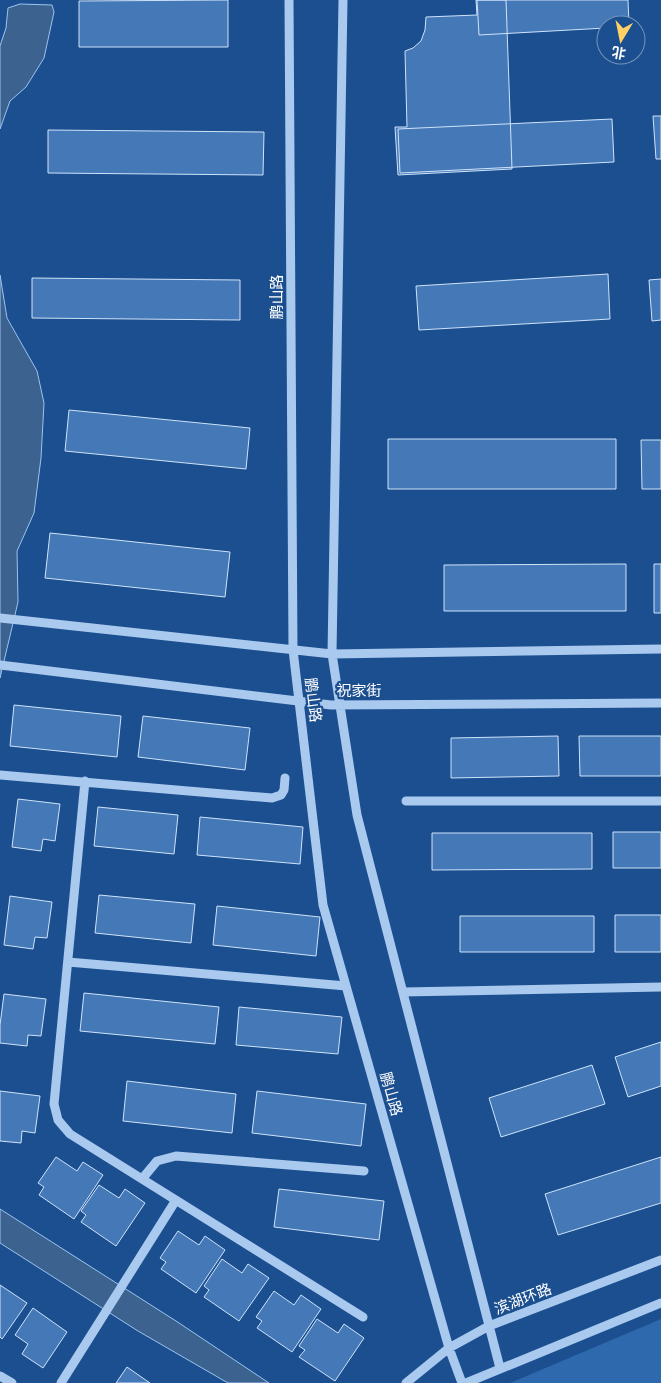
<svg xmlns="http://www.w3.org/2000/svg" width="661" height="1383" viewBox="0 0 661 1383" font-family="Roboto,'Noto Sans SC',sans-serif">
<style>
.green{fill:#2e69ad}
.water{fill:#3c6290;stroke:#9cc4f0}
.building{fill:#4478b7;stroke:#cfe3fa}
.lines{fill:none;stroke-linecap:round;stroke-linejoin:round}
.minor{stroke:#a9c9ee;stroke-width:9}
.labels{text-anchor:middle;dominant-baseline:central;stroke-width:4.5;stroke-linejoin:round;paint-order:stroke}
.street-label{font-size:15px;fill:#fff;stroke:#1b4f8f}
</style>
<rect width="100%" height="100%" fill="#1b4f8f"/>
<!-- green -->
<path class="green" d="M661,1319V1383H510Z"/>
<!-- water -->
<path class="water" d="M20,4L52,5L54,12L44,58L26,87L10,101L0,129V46L6,28L8,8Z
M0,275L7,318L37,371L44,403L41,458L34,513L17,551L18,602L0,678Z
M0,1209L176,1321L269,1383H228L138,1331L0,1243Z"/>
<!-- building -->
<path class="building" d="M228,0V47H79V1Z
M476,0H506L512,169L398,175L395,127H407L405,51L413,48L421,41L425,30L426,17L477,15Z
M477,0H628L629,25H606V28L479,35Z
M653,116H661V159H656Z
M612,119L614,162L400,173L398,129Z
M48,130L264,132L263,175L48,173Z
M608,274L610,319L419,330L416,286Z
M32,278L240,280V320L32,318Z
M661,279V320L652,321L649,280Z
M69,410L250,428L246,469L65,451Z
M388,439H616V489H388Z
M641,440H661V489H642Z
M50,533L230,552L225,597L45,578Z
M626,564V611H444V565Z
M654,564H661V613H654Z
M14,705L121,716L117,757L10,746Z
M143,716L250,728L245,770L138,757Z
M558,736L559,776L451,778V738Z
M579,736H661V776H580Z
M18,799L60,804L55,841L43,839L41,851L12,847Z
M98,807L178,815L174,854L94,846Z
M200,817L303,827L300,864L197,855Z
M613,832H661V868H613Z
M432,833H592V869L432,870Z
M99,895L195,904L191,943L95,933Z
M10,896L52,902L47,938L35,937L33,949L4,945Z
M217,906L320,917L316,956L213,945Z
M615,915H661V952H615Z
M460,916H594V952H460Z
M84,993L219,1007L215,1044L80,1031Z
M4,994L46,999L41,1036L28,1035L27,1046L0,1043V1025Z
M239,1007L342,1017L338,1054L236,1045Z
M661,1042V1086L628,1097L615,1057Z
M592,1065L605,1104L501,1137L489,1098Z
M127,1081L236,1094L232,1133L123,1121Z
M0,1091L40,1096L35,1133L22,1131L21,1143L0,1141Z
M257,1091L366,1104L361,1146L252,1133Z
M56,1157L77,1171L83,1162L103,1175L74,1219L39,1195L44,1187L38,1183Z
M661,1157V1203L558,1235L545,1194Z
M99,1185L119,1198L125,1189L145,1203L116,1246L81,1222L86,1215L81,1211Z
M279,1189L384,1201L379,1240L274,1227Z
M178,1231L199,1245L205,1236L225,1250L196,1293L161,1269L166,1262L160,1258Z
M222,1259L242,1273L248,1264L269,1278L239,1321L204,1297L209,1290L204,1286Z
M0,1285L27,1303L2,1339L0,1337Z
M274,1291L294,1305L301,1295L321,1309L292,1352L257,1328L262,1321L256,1317Z
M33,1308L67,1332L43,1368L22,1354L28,1344L15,1335Z
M317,1319L338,1333L344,1324L364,1338L335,1381L299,1357L305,1350L299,1346Z
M127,1367L150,1383H116Z"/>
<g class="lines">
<!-- minor -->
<path class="minor" d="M289,0L293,650L323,905L449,1348L462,1383
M343,0L332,654L357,815L500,1368
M0,618L332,654L661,649
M0,665L331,705L661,703
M0,775L272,798L281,795L284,790L285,778
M85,781L54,1104L58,1120L70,1134L363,1317
M406,801H661
M68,962L346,986
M403,992L661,987
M142,1179L157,1161L176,1156L364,1171
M0,1376L12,1383
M61,1383L176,1200
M406,1383L449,1348L489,1326L661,1260
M466,1383L661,1303"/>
</g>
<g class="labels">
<!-- street labels -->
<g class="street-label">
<text transform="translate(277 297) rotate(-90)">鹏山路</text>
<text x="359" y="691">祝家街</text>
<text transform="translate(313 700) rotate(83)">鹏山路</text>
<text transform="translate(391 1094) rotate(74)">鹏山路</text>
<text transform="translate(523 1299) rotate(-21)">滨湖环路</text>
</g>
</g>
<!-- north arrow -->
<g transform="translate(621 40) rotate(190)"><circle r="24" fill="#1b4f8f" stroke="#7695bc"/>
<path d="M0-4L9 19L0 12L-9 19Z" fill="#ffd166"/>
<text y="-8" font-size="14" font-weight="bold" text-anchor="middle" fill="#ffffff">北</text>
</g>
</svg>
